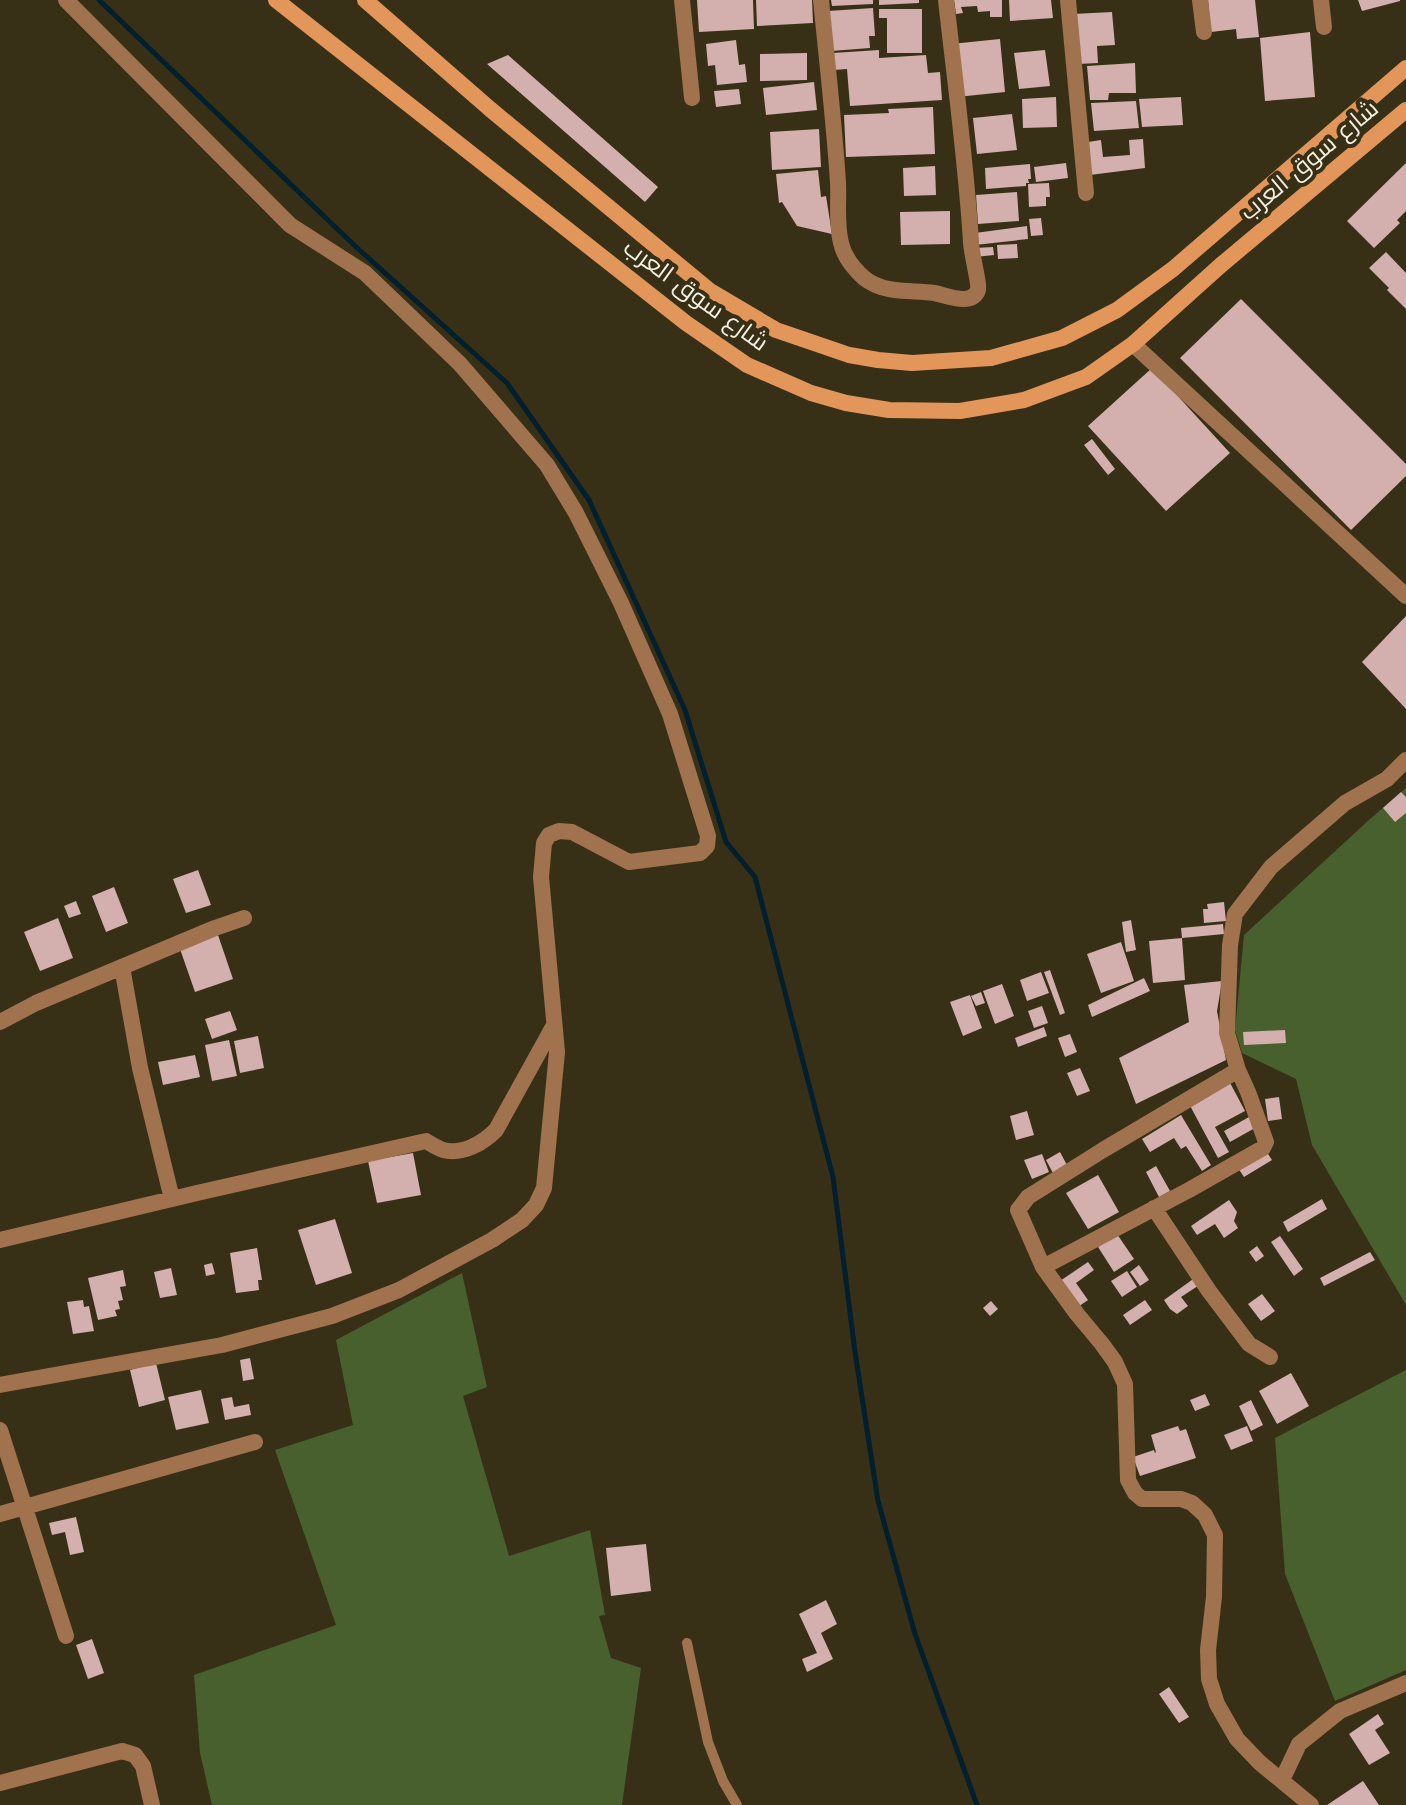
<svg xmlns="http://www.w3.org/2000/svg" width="1406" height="1805" viewBox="0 0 1406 1805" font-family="'Work Sans',Cairo,sans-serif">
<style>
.green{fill:#47602d}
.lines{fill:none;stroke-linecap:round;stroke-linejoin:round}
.stream{stroke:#021f2e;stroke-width:5}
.building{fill:#d3afad}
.service{stroke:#a1724e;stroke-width:10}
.minor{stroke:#a1724e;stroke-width:16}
.secondary{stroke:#e2965a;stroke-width:16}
.labels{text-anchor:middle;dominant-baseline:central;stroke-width:8;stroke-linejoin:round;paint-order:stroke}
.street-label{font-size:24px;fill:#f5f0e1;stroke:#373016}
</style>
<rect width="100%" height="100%" fill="#373016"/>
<!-- green -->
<path class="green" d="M1406,788V1305L1312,1145L1296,1079L1242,1053L1235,1030L1244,935L1370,819Z
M462,1273L487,1387L463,1396L509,1556L590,1530L605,1615L599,1616L611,1658L641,1668L622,1805H212L200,1753L194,1675L336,1625L275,1450L353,1425L336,1340Z
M1406,1370V1670L1335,1701L1285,1574L1275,1438Z"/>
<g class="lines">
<!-- stream -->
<path class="stream" d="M99,0L354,245L507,383L589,500L685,710L726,842L755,877L833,1177L855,1352L878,1501L915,1634L977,1805"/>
</g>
<!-- building -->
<path class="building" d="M697,0H753L754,29L699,32Z
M756,0H812L813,23L757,26Z
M831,0H873V4L832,6Z
M879,0H919V3L879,5Z
M954,0H1002V17H990V11L978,12L977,6L961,7L963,13L956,14Z
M1009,0H1051L1053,18L1010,21Z
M1208,0H1255L1259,37L1237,39L1236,29L1211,32Z
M1358,0H1400V1L1362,11Z
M873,8L875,36H869L870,48L831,51L828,11Z
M879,9H922V53H887V18H879Z
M1112,12L1115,45L1097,46L1098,63L1078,64L1073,14Z
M1310,32L1315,97L1265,101L1260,38Z
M1000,39L1005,92L957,97L951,44Z
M736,40L739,65L745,64L747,82L717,85L715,65L708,66L706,44Z
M879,50V58L926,55L928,73L940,72L942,100L850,106L847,69L834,70L833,53Z
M1045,50L1050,86L1019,89L1014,53Z
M807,53V80L760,81V54Z
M508,55L658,187L645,202L487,64Z
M1135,63L1136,93H1109L1108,100H1090L1087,66Z
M814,82L817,110L766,115L763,88Z
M739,89L741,104L716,107L714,91Z
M1056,97L1057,127L1023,128L1022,99Z
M1181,97L1183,125L1142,127L1139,99Z
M1136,101L1139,128L1094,131L1091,103Z
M933,107L935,154L846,157L844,115L889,113L888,109Z
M1012,114L1017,150L977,154L973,118Z
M819,129L821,167L772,170L770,132Z
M1143,139L1145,168L1090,175L1088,142L1101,140L1103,157L1130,155L1129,140Z
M1066,163L1068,178L1036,182L1034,167Z
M1406,163V211L1397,220L1400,223L1374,248L1347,221Z
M1030,164L1031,179H1028L1029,183H1026V186L986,189L985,168Z
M935,166L936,195L904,196L903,168Z
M818,170L821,197L826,196L832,234L797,226L782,202L779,203L776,174Z
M1049,183L1050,197H1046V206L1029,207L1028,184Z
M1017,192L1019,221L978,224L976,195Z
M950,211V244L901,245L900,212Z
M1041,218L1043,235L1031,236L1029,219Z
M1027,226L1028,239L975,245V233Z
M1017,244L1018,258L998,259L997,245Z
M993,247L994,255L975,257L974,248Z
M1386,252L1406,273V309L1387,290L1389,288L1369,268Z
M1241,299L1406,464V476L1351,530L1180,358Z
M1152,368L1230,453L1166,511L1088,426Z
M1092,439L1115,469L1108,475L1084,445Z
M1406,616V709L1362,662Z
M1401,792L1406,797V813L1395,822L1383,808Z
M198,870L211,905L186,913L173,879Z
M114,887L128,923L106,932L92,896Z
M76,901L81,914L69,918L64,906Z
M1224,902L1226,921L1204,923L1203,909H1208L1207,904Z
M58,918L73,958L40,971L24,932Z
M1131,920L1136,950L1126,952L1122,922Z
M1223,924L1224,934L1182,938L1185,980L1153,983L1149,941L1182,938L1181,928Z
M218,935L233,979L195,992L180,949Z
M1121,942L1134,981L1101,993L1087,954Z
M1050,970L1065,1013L1060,1015L1044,972Z
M1041,972L1049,993L1027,1001L1020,980Z
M1144,978L1150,991L1092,1017L1088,1005Z
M1222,981L1217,1011L1226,1060L1136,1104L1119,1058L1189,1022L1184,985Z
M1002,984L1014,1016L995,1024L983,991Z
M981,992L985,1003L976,1006L971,996Z
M970,995L982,1028L963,1036L950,1002Z
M1042,1006L1048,1023L1034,1028L1028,1011Z
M230,1011L237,1030L212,1039L205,1019Z
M1044,1027L1047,1036L1018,1047L1015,1038Z
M1285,1030L1286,1043L1244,1045L1243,1032Z
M1070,1034L1077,1052L1065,1057L1058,1038Z
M258,1036L264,1068L240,1073L234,1041Z
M229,1040L237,1076L212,1081L205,1045Z
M195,1055L200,1077L163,1085L158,1062Z
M1080,1068L1090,1091L1077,1096L1067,1073Z
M1228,1079L1245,1111L1215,1127L1229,1152L1218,1158L1187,1100Z
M1279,1097L1282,1119L1268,1121L1265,1099Z
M1027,1111L1034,1135L1016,1140L1010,1116Z
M1181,1115L1211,1165L1202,1171L1186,1146L1181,1149L1174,1138L1150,1152L1142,1139Z
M1249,1117L1255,1128L1230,1142L1224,1131Z
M1266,1151L1272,1160L1244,1177L1238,1168Z
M1060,1152L1068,1167L1054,1175L1046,1160Z
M413,1153L421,1195L377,1203L368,1161Z
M1042,1154L1049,1172L1032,1179L1024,1160Z
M1156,1166L1170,1191L1159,1197L1146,1172Z
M1098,1175L1119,1212L1088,1229L1066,1193Z
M1322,1199L1327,1209L1288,1232L1283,1222Z
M1229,1200L1237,1212L1234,1221L1238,1228L1224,1238L1215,1224L1197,1235L1191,1226Z
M335,1219L352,1273L316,1285L298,1230Z
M1117,1234L1134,1259L1114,1272L1098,1247Z
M1280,1236L1303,1269L1294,1276L1271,1242Z
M1257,1246L1264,1256L1256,1262L1249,1252Z
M257,1248L262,1280H258L259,1290L236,1293L230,1253Z
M1370,1252L1375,1260L1324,1286L1320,1278Z
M1088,1262L1094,1270L1076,1283L1088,1300L1075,1309L1057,1283Z
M212,1263L215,1274L206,1276L204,1265Z
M1139,1265L1149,1280L1140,1286L1130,1272Z
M171,1268L177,1295L160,1298L154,1272Z
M123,1270L126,1286L120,1287L123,1300L118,1301L120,1309L115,1310L117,1316L98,1320L88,1278Z
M1127,1271L1137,1287L1122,1297L1111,1281Z
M1196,1277L1201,1284L1181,1297L1188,1306L1177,1314L1170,1309L1164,1300Z
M1262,1294L1275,1311L1261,1321L1248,1304Z
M83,1300L84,1307L89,1306L94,1331L73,1334L67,1302Z
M1145,1300L1152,1310L1130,1325L1123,1315Z
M991,1301L998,1309L990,1316L983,1308Z
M250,1358L254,1379L243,1381L240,1360Z
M156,1363L165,1400L139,1407L130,1370Z
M1291,1373L1309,1406L1277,1424L1259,1391Z
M201,1390L209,1423L176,1430L168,1397Z
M1205,1394L1210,1405L1195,1411L1190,1400Z
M232,1397L234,1407L249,1404L251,1415L225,1420L221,1399Z
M1251,1400L1263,1425L1251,1431L1239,1406Z
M1178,1426L1180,1431L1186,1429L1196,1458L1140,1476L1133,1457L1154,1450L1155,1453L1156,1452L1151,1435Z
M1247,1426L1253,1441L1231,1450L1224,1435Z
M76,1517L84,1552L70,1555L65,1532L52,1535L49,1523Z
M646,1544L651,1591L611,1596L606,1548Z
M826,1600L837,1624L821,1633L833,1659L807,1672L802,1659L817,1653L799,1614Z
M92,1639L104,1673L88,1679L76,1645Z
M1169,1687L1189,1717L1179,1723L1159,1694Z
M1378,1714L1384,1724L1375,1730L1390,1753L1369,1765L1349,1734Z
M1363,1781L1379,1805H1327Z"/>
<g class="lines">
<!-- service -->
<path class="service" d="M687,1643L708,1742L723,1781L737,1805"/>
<!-- minor -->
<path class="minor" d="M682,0L692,98
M821,0C827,61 834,121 838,182C839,201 836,224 841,243C844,256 854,269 864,278C884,294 910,290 934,293C946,295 972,307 978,290C980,286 971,252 971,242C966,161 955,81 946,0
M1068,0L1086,193
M1200,0L1204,32
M1321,0L1324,27
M1133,344L1406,596
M122,967L140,1068L172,1199
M0,1022L36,1003L215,928L244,918
M1238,1070L1103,1150L1028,1197L1018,1210L1043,1267L1077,1314L1102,1344L1115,1362L1125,1384L1128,1480L1135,1493L1142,1499H1181L1192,1503L1205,1515L1215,1535L1214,1597L1208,1650L1209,1679L1217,1704L1237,1739L1260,1763L1311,1805
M1154,1208L1209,1291L1249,1344L1270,1357
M0,1240L197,1193L426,1141C431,1144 437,1148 443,1150C463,1155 483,1143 496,1130L554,1025
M1043,1267L1189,1190L1263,1148L1266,1142L1248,1092L1238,1070L1227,1033L1230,945L1235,914L1271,867L1345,803L1387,779L1406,760
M0,1385L222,1345L332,1316L399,1290L492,1240L522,1220L536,1205L544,1188L557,1052L541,877L544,843L549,835L559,831L572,832L629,862L700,853L707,846L708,836L670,714L621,603L576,513L547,465L460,364L365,273L290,225L66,0
M0,1430L66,1636
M0,1514L255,1442
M1282,1780L1299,1744L1340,1711L1406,1683
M0,1783L122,1751L135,1755L143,1766L152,1805"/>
<!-- secondary -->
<path class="secondary" d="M276,0L686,323L747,365L811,393L846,403L889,410L960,411L1024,400L1086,377L1133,344L1221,265L1406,110
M365,0L490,109L710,291L776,330L849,355L878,360L912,363L991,358L1062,338L1117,310L1173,269L1406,68"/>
</g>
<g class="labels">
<!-- street labels -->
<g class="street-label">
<text transform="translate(1309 160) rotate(-40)">شارع سوق العرب</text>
<text transform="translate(696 295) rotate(36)">شارع سوق العرب</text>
</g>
</g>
</svg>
